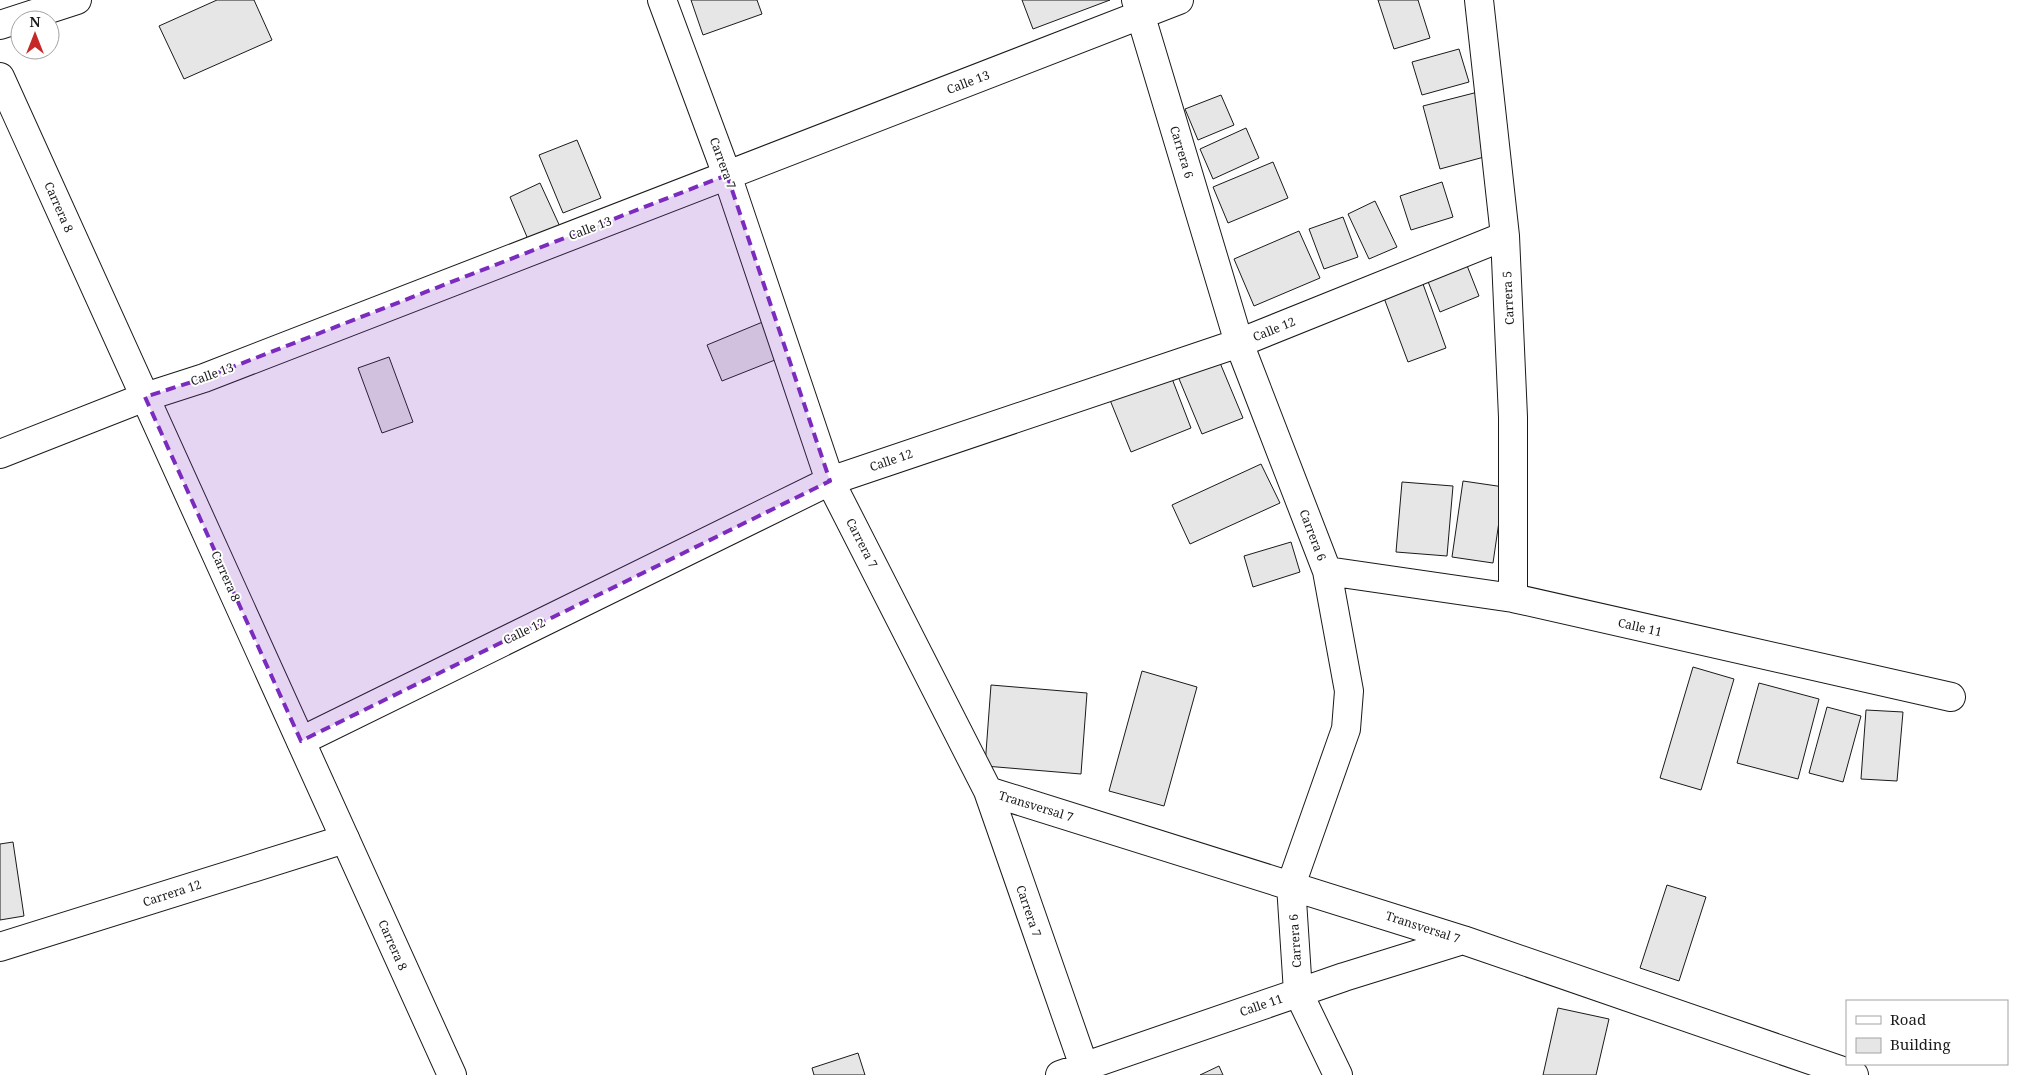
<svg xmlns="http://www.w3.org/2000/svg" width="2018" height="1075" viewBox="0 0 2018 1075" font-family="'Noto Serif',serif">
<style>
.building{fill:#e6e6e6;stroke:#1a1a1a}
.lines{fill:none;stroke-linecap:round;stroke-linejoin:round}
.minor-casing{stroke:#1a1a1a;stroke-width:30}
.highway-casing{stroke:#1a1a1a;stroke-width:30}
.minor{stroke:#fff;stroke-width:28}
.highway{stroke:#fff;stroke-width:28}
.marked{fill:#7b2cbf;fill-opacity:0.2;stroke:#7b2cbf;stroke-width:4;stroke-dasharray:10 6;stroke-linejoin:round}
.labels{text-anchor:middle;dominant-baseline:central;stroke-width:4;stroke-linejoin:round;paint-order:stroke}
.street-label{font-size:12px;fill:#1a1a1a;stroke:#fff}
</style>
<rect width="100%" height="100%" fill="#fff"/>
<!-- building -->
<path class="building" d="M217,0H254L272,40L184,79L159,26Z
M691,0H757L762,14L703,35Z
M1022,0H1110L1033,29Z
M1378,0H1418L1430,38L1394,49Z
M1459,49L1469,82L1422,95L1412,62Z
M1478,92L1495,154L1440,169L1423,106Z
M1221,95L1234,125L1198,140L1185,109Z
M1246,128L1259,158L1213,179L1200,149Z
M577,140L601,198L563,213L539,155Z
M1273,162L1288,198L1228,223L1213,187Z
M1442,182L1453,217L1411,230L1400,196Z
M540,183L562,231L530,244L510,197Z
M1375,201L1397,247L1369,259L1348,214Z
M1343,217L1358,257L1324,269L1309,229Z
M1299,231L1320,278L1254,306L1234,259Z
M1466,263L1479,296L1440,312L1427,279Z
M1423,284L1446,348L1408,362L1384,298Z
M765,321L780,358L722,381L707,345Z
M389,357L413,422L382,433L358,368Z
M1218,358L1243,418L1202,434L1177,374Z
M1171,376L1191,428L1131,452L1110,400Z
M1261,464L1280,503L1190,544L1172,505Z
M1463,481L1504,487L1493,563L1452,557Z
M1402,482L1453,486L1447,556L1396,552Z
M1291,542L1300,572L1253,587L1244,556Z
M1693,667L1734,679L1701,790L1660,778Z
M1142,671L1197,687L1164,806L1109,791Z
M1759,683L1819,699L1798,779L1737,763Z
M991,685L1087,693L1081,774L985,766Z
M1827,707L1861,716L1843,782L1809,773Z
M1866,710L1903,712L1897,781L1861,779Z
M13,842L24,916L0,920V844Z
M1667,885L1706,897L1679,981L1640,968Z
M1558,1008L1609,1019L1596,1075H1543Z
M858,1053L865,1075H814L812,1068Z
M1219,1066L1223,1075H1200Z"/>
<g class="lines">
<defs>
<path id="minor" d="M662,0L727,175L830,481L988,791L1087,1075
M1136,0L1239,343L1327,571L1349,691L1346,729L1291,885L1298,992L1338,1075
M1479,0L1505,236L1513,417V598
M0,25L77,0
M0,454L145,397L204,378L1179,0
M1327,571L1513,598L1951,697
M301,741L830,481L1239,343L1505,236
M988,791L1463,940L1854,1075
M0,947L345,839
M1060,1075L1344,977L1463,940"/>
<path id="highway" d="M0,77L452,1075"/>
</defs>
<!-- minor casing -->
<use href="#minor" class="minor-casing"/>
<!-- highway casing -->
<use href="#highway" class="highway-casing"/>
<!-- minor -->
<use href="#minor" class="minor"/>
<!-- highway -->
<use href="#highway" class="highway"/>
</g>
<!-- marked area -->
<path class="marked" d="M727,175L830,481L301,741L145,397L204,378Z"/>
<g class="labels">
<!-- street labels -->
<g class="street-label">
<text transform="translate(968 82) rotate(-21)">Calle 13</text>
<text transform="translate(1182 152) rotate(73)">Carrera 6</text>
<text transform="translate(723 163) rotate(70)">Carrera 7</text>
<text transform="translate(59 207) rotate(66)">Carrera 8</text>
<text transform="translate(590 228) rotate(-21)">Calle 13</text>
<text transform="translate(1508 298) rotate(-93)">Carrera 5</text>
<text transform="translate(1274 329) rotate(-22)">Calle 12</text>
<text transform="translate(212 374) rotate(-20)">Calle 13</text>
<text transform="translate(891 460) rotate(-19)">Calle 12</text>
<text transform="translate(1313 535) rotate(69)">Carrera 6</text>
<text transform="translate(862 543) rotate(63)">Carrera 7</text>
<text transform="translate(226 576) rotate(66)">Carrera 8</text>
<text transform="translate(1640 627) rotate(13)">Calle 11</text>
<text transform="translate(524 631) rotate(-26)">Calle 12</text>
<text transform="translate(1036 806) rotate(17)">Transversal 7</text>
<text transform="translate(172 893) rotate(-18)">Carrera 12</text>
<text transform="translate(1029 911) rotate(71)">Carrera 7</text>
<text transform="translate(1423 927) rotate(18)">Transversal 7</text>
<text transform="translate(1295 941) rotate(-94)">Carrera 6</text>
<text transform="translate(393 945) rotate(66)">Carrera 8</text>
<text transform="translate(1261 1005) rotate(-19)">Calle 11</text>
</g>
</g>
<!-- legend -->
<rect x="1846" y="1000" width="162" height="65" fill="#ffffff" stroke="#a3a3a3"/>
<rect x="1856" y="1016" width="25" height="8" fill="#ffffff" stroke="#a3a3a3"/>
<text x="1890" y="1025" font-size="15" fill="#1a1a1a">Road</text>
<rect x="1856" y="1038" width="25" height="15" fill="#e6e6e6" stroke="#a3a3a3"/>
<text x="1890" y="1050" font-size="15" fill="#1a1a1a">Building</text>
<!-- north arrow -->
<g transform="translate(35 35)"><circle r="24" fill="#ffffff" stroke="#a3a3a3"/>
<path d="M0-4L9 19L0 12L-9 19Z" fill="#c62828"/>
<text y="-8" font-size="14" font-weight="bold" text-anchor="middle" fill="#1a1a1a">N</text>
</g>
</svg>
